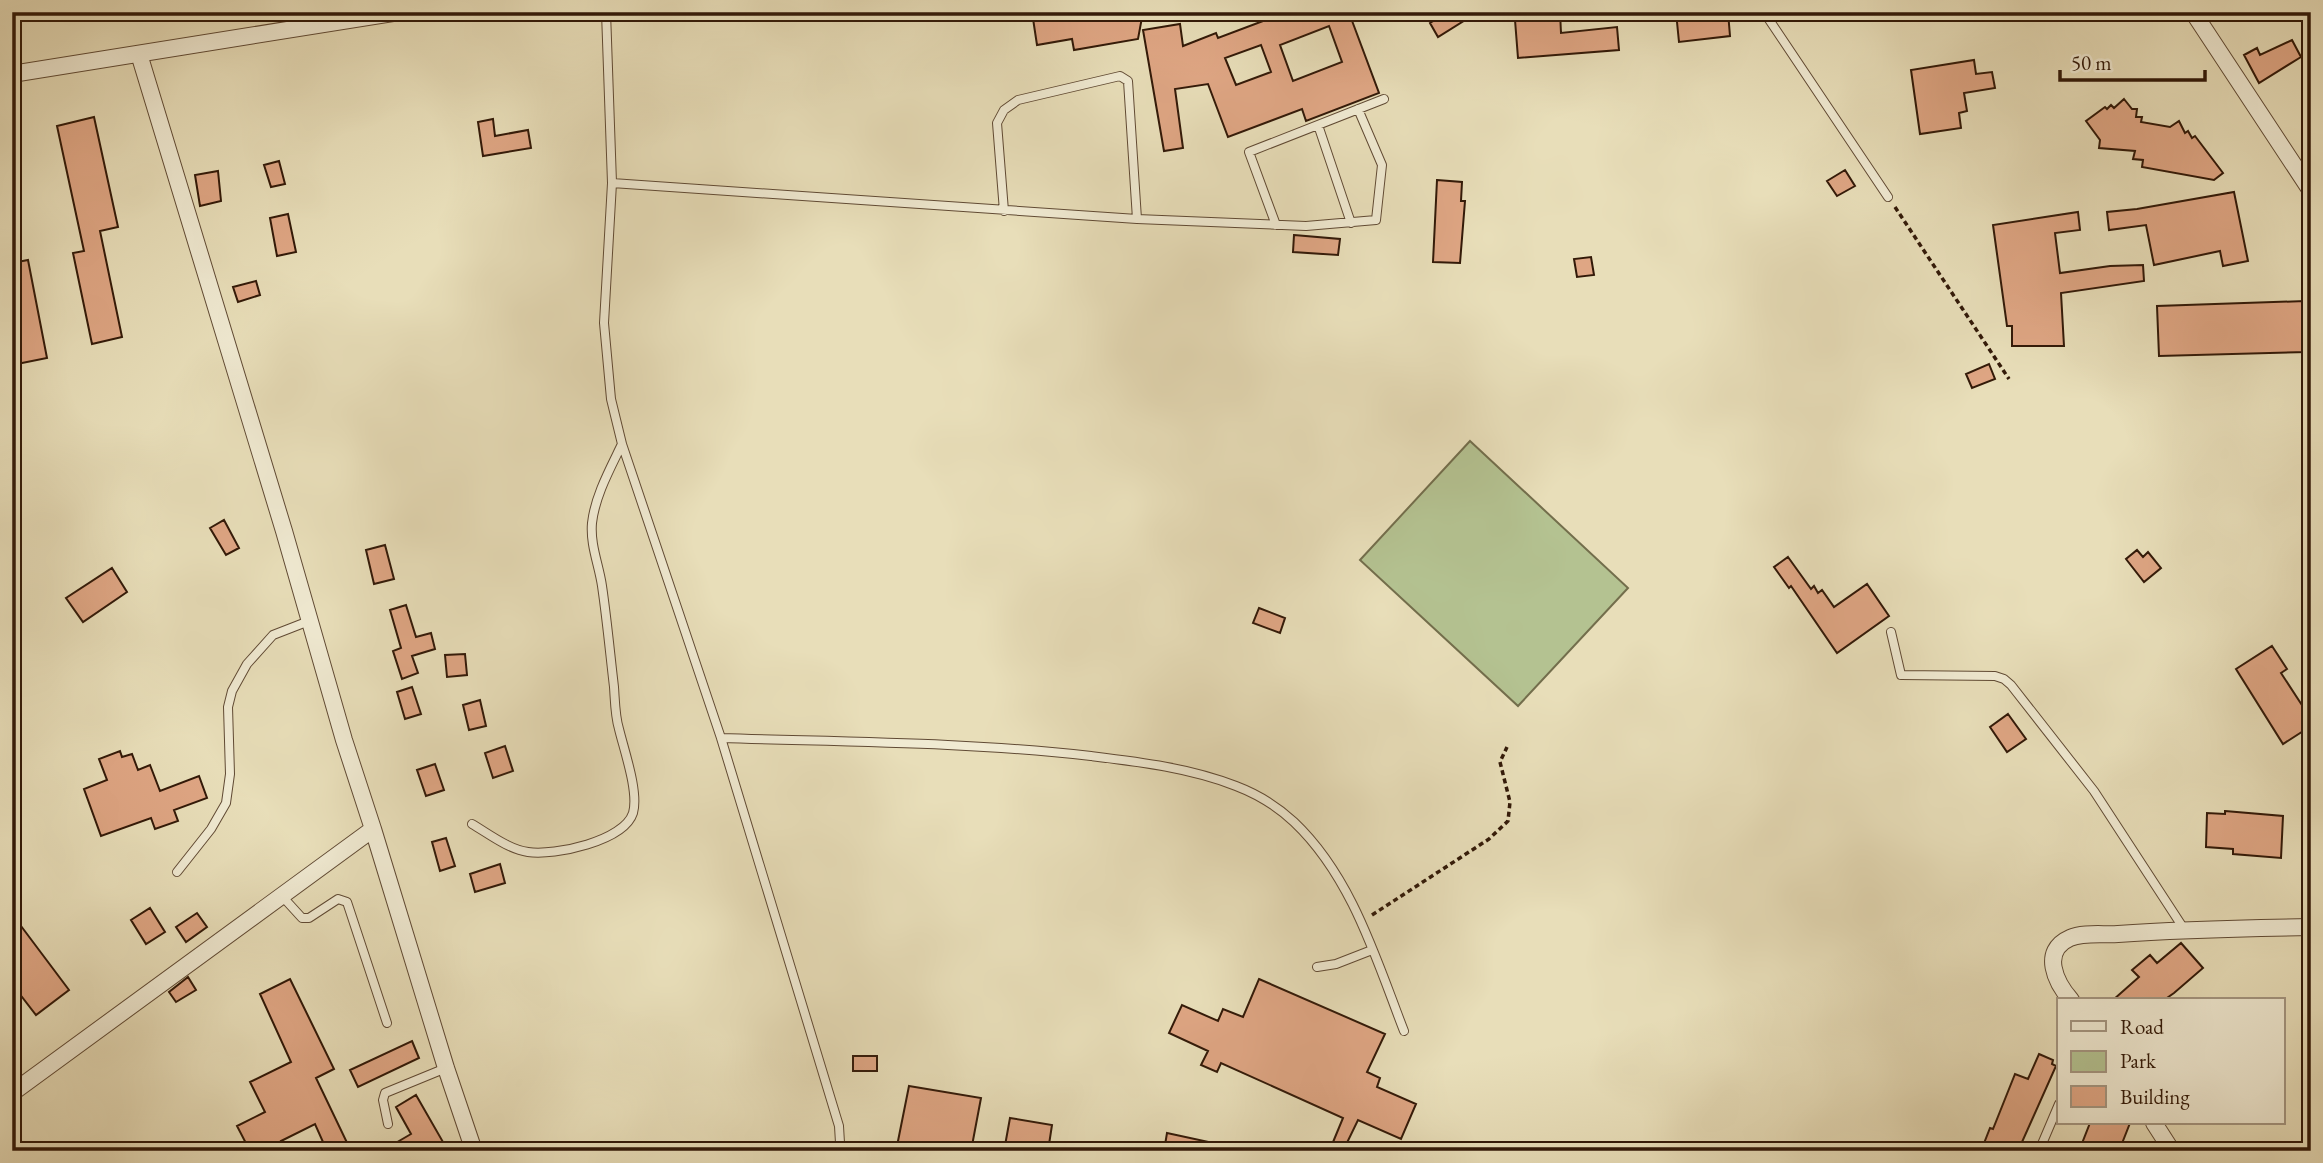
<svg xmlns="http://www.w3.org/2000/svg" width="2323" height="1163" viewBox="0 0 2323 1163" font-family="'EB Garamond',serif">
<style>
.green{fill:#b4c291;stroke:#736e4c;stroke-width:2}
.building{fill:#dfa684;stroke:#321908;stroke-width:2;fill-rule:evenodd}
.lines{fill:none;stroke-linecap:round;stroke-linejoin:round}
.service-casing{stroke:#604a34;stroke-width:10}
.minor-casing{stroke:#604a34;stroke-width:18}
.path{stroke:#321908;stroke-width:3.5;stroke-dasharray:5 3.5;stroke-linecap:butt}
.service{stroke:#f0ead2;stroke-width:8}
.minor{stroke:#f0ead2;stroke-width:16}
</style>
<rect width="100%" height="100%" fill="#e8deb9"/>
<filter id="stains"><feTurbulence type="fractalNoise" baseFrequency=".00286" numOctaves="4"/><feColorMatrix values="0 0 0 0 .2 0 0 0 0 .09 0 0 0 0 .02 0 0 0 .5 -.17"/></filter>
<radialGradient id="worn" r=".72"><stop offset=".6" stop-color="#630" stop-opacity="0"/><stop offset="1" stop-color="#630" stop-opacity=".3"/></radialGradient>
<!-- green -->
<path class="green" d="M1470,441L1628,588L1518,706L1360,560Z"/>
<!-- building -->
<path class="building" d="M1032,12H1143L1138,39L1074,50L1072,39L1037,45Z
M1287,12H1362L1351,18L1379,93L1306,121L1302,109L1228,137L1208,84L1175,89L1183,148L1164,151L1143,30L1180,24L1183,46L1216,33L1218,38ZM1329,26L1342,62L1293,81L1280,45ZM1261,45L1271,72L1236,85L1225,58Z
M1448,12H1478L1438,37L1430,23Z
M1533,12H1560L1561,33L1617,27L1619,50L1518,58L1515,20L1533,19Z
M1676,12H1728L1730,36L1679,42Z
M2292,40L2301,57L2259,83L2244,55L2257,48L2260,55Z
M1974,60L1976,74L1992,72L1995,88L1964,93L1967,111L1959,113L1961,128L1920,134L1911,70Z
M2124,99L2132,109H2137L2136,117H2142L2141,122L2170,127L2179,121L2185,133L2188,131L2192,138L2195,136L2223,173L2214,180L2142,167L2143,160L2133,159L2135,151L2099,148L2100,140L2086,121L2105,107L2107,109L2111,105L2114,108Z
M94,117L118,227L100,231L122,337L92,344L73,253L84,251L57,126Z
M493,119L495,136L528,130L531,148L483,156L478,122Z
M279,161L285,184L271,187L264,165Z
M1845,170L1855,186L1837,196L1827,181Z
M218,171L221,201L200,206L195,175Z
M1437,180L1462,182L1461,201H1465L1460,263L1433,262Z
M2234,192L2248,261L2223,266L2220,251L2154,265L2146,225L2109,230L2107,212L2137,209Z
M2078,212L2080,230L2055,233L2060,273L2110,266L2143,265L2144,281L2061,293L2064,346H2012V326H2007L1993,225Z
M288,214L296,252L277,256L270,218Z
M1294,235L1340,239L1338,255L1293,252Z
M1591,257L1594,275L1577,277L1574,259Z
M28,260L47,358L12,365V263Z
M256,281L260,295L238,302L233,287Z
M2305,301L2307,352L2159,356L2157,306Z
M1989,364L1995,379L1972,388L1966,374Z
M224,520L239,548L226,555L210,528Z
M385,545L394,579L374,584L366,550Z
M2137,550L2143,557L2148,552L2161,568L2144,582L2126,559Z
M1788,557L1811,589L1814,586L1818,593L1822,590L1834,607L1867,584L1889,616L1837,653L1791,586L1789,588L1774,567Z
M112,568L127,592L83,622L66,598Z
M406,605L416,637L431,633L435,649L412,656L418,673L402,679L393,651L401,648L390,610Z
M1259,608L1285,618L1280,633L1253,623Z
M2272,646L2287,669L2281,673L2311,719V726L2283,744L2236,669Z
M465,654L467,675L447,677L445,655Z
M412,687L421,714L405,719L397,692Z
M480,700L486,726L469,730L463,705Z
M2008,714L2026,739L2007,752L1990,727Z
M505,746L513,771L493,778L485,753Z
M120,751L122,757L132,754L138,770L150,765L160,791L199,776L207,798L174,810L178,821L155,829L151,818L101,836L84,789L107,780L99,759Z
M435,764L444,790L426,796L417,770Z
M2225,811L2283,816L2281,858L2233,854V849L2206,847L2207,813L2225,814Z
M446,838L455,866L440,871L432,842Z
M500,864L505,883L475,892L470,874Z
M150,908L165,932L146,944L131,920Z
M197,913L207,927L186,942L176,927Z
M12,914L69,990L36,1015L12,984Z
M2181,943L2203,968L2174,993L2164,1000H2113L2139,977L2132,970L2150,955L2157,963Z
M188,977L196,990L176,1002L169,992Z
M290,979L334,1069L316,1078L351,1151H327L315,1124L281,1141L286,1151H250L237,1126L265,1112L250,1082L291,1062L260,994Z
M1259,979L1385,1034L1367,1072L1380,1078L1377,1087L1416,1104L1401,1139L1358,1120L1343,1151L1331,1147L1343,1118L1221,1063L1217,1072L1201,1065L1208,1051L1169,1033L1182,1005L1218,1021L1223,1009L1243,1017Z
M412,1041L419,1058L358,1087L350,1070Z
M2039,1054L2053,1060L2052,1064L2056,1066L2018,1151H1981L1990,1128L1993,1129L2015,1074L2028,1079Z
M853,1056H877V1071H853Z
M909,1086L981,1098L971,1151H896Z
M416,1095L443,1142L427,1151H382L411,1134L396,1107Z
M1010,1118L1052,1125L1048,1151H1004Z
M2090,1123H2130L2119,1151H2079Z
M1167,1133L1218,1144V1151H1164Z"/>
<g class="lines">
<defs>
<path id="service" d="M606,12L612,183L604,323L611,399L622,444L721,738L839,1126L840,1143L838,1151
M1764,12L1888,197
M1318,125L1351,223
M612,183L1137,219L1306,226L1376,220L1382,165L1358,109
M1004,211L997,123L1004,110L1018,100L1120,76L1128,81L1137,219
M1276,225L1249,152L1384,99
M1891,632L1901,675L1995,676L2004,679L2011,685L2094,791L2184,929
M721,738C845,742 969,742 1091,756C1140,762 1190,768 1236,786C1257,794 1278,807 1294,822C1352,877 1376,959 1404,1031
M472,824C489,834 508,849 528,852C555,856 624,841 633,813C639,792 624,750 619,729C615,716 615,701 614,687C610,653 607,620 602,586C599,565 590,545 592,523C595,496 610,469 622,444
M177,872L211,829L226,803L230,774L228,707L232,691L247,664L273,635L309,621
M281,895L302,918H309L338,899L347,902L387,1023
M1317,967L1336,964L1372,950
M388,1124L383,1100L385,1093L446,1068
M2039,1151L2059,1104"/>
<path id="minor" d="M2193,12L2311,191
M12,74L399,12
M373,829L446,1068L474,1151
M2071,1000C2056,983 2040,951 2070,938C2083,932 2104,935 2118,934C2182,929 2246,928 2311,927
M12,1093L373,829L344,740L284,531L139,54
M2154,1123L2172,1151"/>
</defs>
<!-- service casing -->
<use href="#service" class="service-casing"/>
<!-- minor casing -->
<use href="#minor" class="minor-casing"/>
<!-- path -->
<path class="path" d="M1895,207L2009,379
M1372,915L1489,839L1508,821L1510,802L1500,762L1507,747"/>
<!-- service -->
<use href="#service" class="service"/>
<!-- minor -->
<use href="#minor" class="minor"/>
</g>
<!-- margin -->
<rect width="2323" height="1163" fill="none" stroke="#e8deb9" stroke-width="42"/>
<rect x="14" y="14" width="2295" height="1135" fill="none" stroke="#321908" stroke-width="3.5"/>
<rect x="21" y="21" width="2281" height="1121" fill="none" stroke="#321908" stroke-width="2"/>
<!-- legend -->
<rect x="2057" y="998" width="228" height="126" fill="#f0ead2" stroke="#a49681" stroke-width="2"/>
<rect x="2071" y="1021" width="35" height="10" fill="#f0ead2" stroke="#a49681" stroke-width="2"/>
<text x="2120" y="1034" font-size="21" fill="#321908">Road</text>
<rect x="2071" y="1051" width="35" height="21" fill="#b4c291" stroke="#a49681" stroke-width="2"/>
<text x="2120" y="1068" font-size="21" fill="#321908">Park</text>
<rect x="2071" y="1086" width="35" height="21" fill="#dfa684" stroke="#a49681" stroke-width="2"/>
<text x="2120" y="1104" font-size="21" fill="#321908">Building</text>
<!-- scale -->
<path d="M2060 70v10h145v-10" fill="none" stroke="#321908" stroke-width="3.5"/>
<text x="2071" y="70" font-size="21" fill="#321908" stroke="#f0ead2" stroke-width="5" paint-order="stroke">50 m</text>
<rect width="100%" height="100%" filter="url(#stains)"/>
<rect width="100%" height="100%" fill="url(#worn)"/>
</svg>
